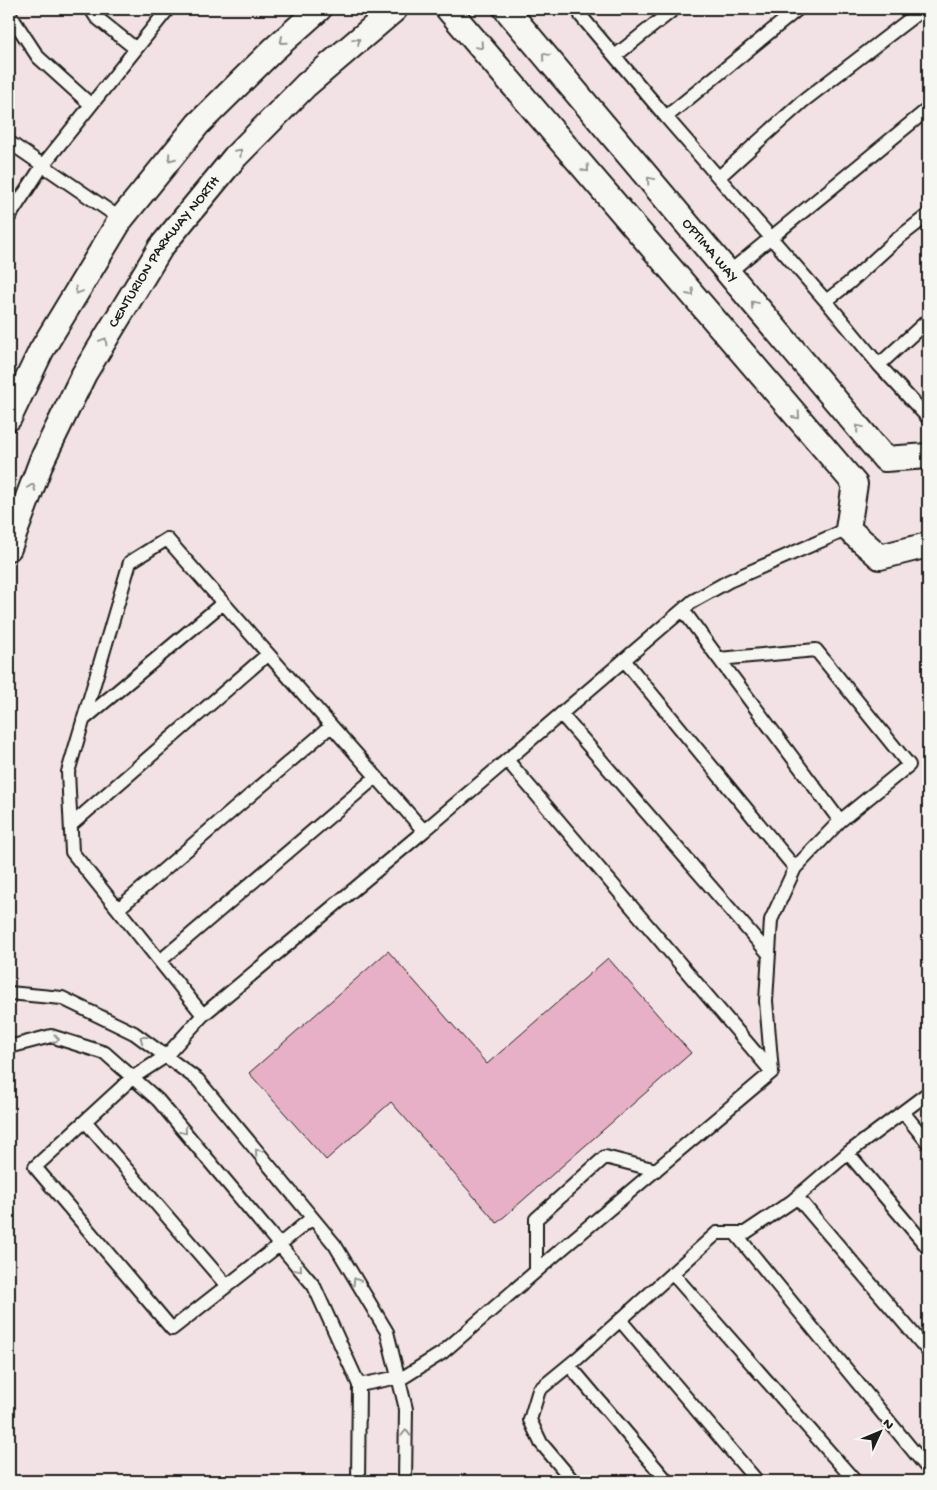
<svg xmlns="http://www.w3.org/2000/svg" width="937" height="1490" viewBox="0 0 937 1490" font-family="'Gochi Hand',sans-serif">
<style>
.built{fill:#f2e1e5}
.building{fill:#e7b0c7;stroke:#1c1c1c}
.lines{fill:none;stroke-linecap:round;stroke-linejoin:round}
.service-casing{stroke:#1c1c1c;stroke-width:16}
.minor-casing{stroke:#1c1c1c;stroke-width:28}
.service{stroke:#f6f6f2;stroke-width:12}
.minor{stroke:#f6f6f2;stroke-width:24}
.oneway{stroke:#949492}
.labels{text-anchor:middle;dominant-baseline:central;stroke-width:4;stroke-linejoin:round;paint-order:stroke}
.street-label{font-size:15px;fill:#1c1c1c;stroke:#f6f6f2}
</style>
<rect width="100%" height="100%" fill="#f6f6f2"/>
<filter id="ink" filterUnits="userSpaceOnUse"><feTurbulence type="fractalNoise" baseFrequency=".02" numOctaves="2"/><feDisplacementMap in="SourceGraphic" scale="10" xChannelSelector="R" yChannelSelector="G"/><feConvolveMatrix kernelMatrix="1 2 1 2 8 2 1 2 1" color-interpolation-filters="sRGB"/></filter>
<g filter="url(#ink)">
<!-- built -->
<path class="built" d="M9,9H928V1481H9Z"/>
<!-- building -->
<path class="building" d="M388,951L487,1064L608,958L691,1053L497,1223L391,1102L326,1160L249,1073Z"/>
<g class="lines">
<defs>
<path id="service" d="M91,9L96,17L136,49
M582,9L581,16L666,117
M798,9L666,117L826,301L879,365L928,418
M9,13L38,57L91,105
M615,56L674,9
M9,142L121,219
M719,177L802,102L923,9
M9,217L43,165L168,9
M728,273L928,109
M826,301L849,283L896,240L928,215
M879,365L928,320
M719,659L840,821
M624,660L795,868
M561,714L769,954
M83,720L223,603
M507,760L772,1072
M71,825L268,654
M424,831L693,601L729,581L848,529
M118,909L331,726
M160,961L376,777
M9,993L62,998L134,1033L198,1080L335,1245L387,1332L406,1409L405,1481
M203,1015L72,852L68,772L130,562L167,539L424,831L203,1015L166,1056L132,1078L35,1167L172,1329L279,1245L312,1218
M9,1047L51,1036L105,1053L158,1100L314,1286L359,1385L358,1481
M903,1112L928,1143
M85,1121L227,1286
M848,1153L928,1248
M797,1197L928,1351
M735,1233L928,1469
M536,1271V1219L605,1157L656,1170
M672,1273L855,1481
M620,1320L757,1481
M569,1365L667,1481
M399,1380L442,1353L556,1254L772,1072L766,1001L771,920L795,868L840,821L909,765L816,650L719,659L683,610
M359,1385L399,1377
M573,1481L541,1443L530,1420L539,1390L578,1358L717,1233H745L791,1202L848,1153L928,1093"/>
<g id="minor">
<path d="M448,9L855,484L848,529L880,557L928,545"/>
<path id="s1" d="M506,9L885,459L928,456"/>
<path d="M9,418L41,351L121,219L198,124L273,50L319,9"/>
<path id="s2" d="M9,548L42,460L84,374L161,247L235,157L306,85L395,9"/>
</g>
</defs>
<!-- service casing -->
<use href="#service" class="service-casing"/>
<!-- minor casing -->
<use href="#minor" class="minor-casing"/>
<!-- service -->
<use href="#service" class="service"/>
<!-- minor -->
<use href="#minor" class="minor"/>
</g>
<!-- one-way arrows -->
<defs><path id="oneway-chevron" d="M-2-3.5L2.5 0L-2 3.5" fill="none" stroke-width="1.6" stroke-linecap="round" stroke-linejoin="round" transform="scale(1.25)"/></defs>
<g class="oneway">
<use href="#oneway-chevron" transform="translate(283 41) rotate(139)"/>
<use href="#oneway-chevron" transform="translate(357 41) rotate(-41)"/>
<use href="#oneway-chevron" transform="translate(480 46) rotate(49)"/>
<use href="#oneway-chevron" transform="translate(545 56) rotate(-130)"/>
<use href="#oneway-chevron" transform="translate(239 152) rotate(-46)"/>
<use href="#oneway-chevron" transform="translate(171 158) rotate(129)"/>
<use href="#oneway-chevron" transform="translate(586 169) rotate(49)"/>
<use href="#oneway-chevron" transform="translate(650 180) rotate(-130)"/>
<use href="#oneway-chevron" transform="translate(78 291) rotate(121)"/>
<use href="#oneway-chevron" transform="translate(691 293) rotate(49)"/>
<use href="#oneway-chevron" transform="translate(754 304) rotate(-130)"/>
<use href="#oneway-chevron" transform="translate(104 341) rotate(-59)"/>
<use href="#oneway-chevron" transform="translate(797 416) rotate(49)"/>
<use href="#oneway-chevron" transform="translate(859 428) rotate(-130)"/>
<use href="#oneway-chevron" transform="translate(32 487) rotate(-69)"/>
<use href="#oneway-chevron" transform="translate(56 1039) rotate(11)"/>
<use href="#oneway-chevron" transform="translate(143 1039) rotate(-143)"/>
<use href="#oneway-chevron" transform="translate(184 1131) rotate(50)"/>
<use href="#oneway-chevron" transform="translate(258 1152) rotate(-130)"/>
<use href="#oneway-chevron" transform="translate(299 1269) rotate(50)"/>
<use href="#oneway-chevron" transform="translate(356 1281) rotate(-121)"/>
<use href="#oneway-chevron" transform="translate(406 1433) rotate(-89)"/>
</g>
</g>
<g class="labels">
<!-- street labels -->
<g class="street-label">
<text stroke="none"><textPath href="#s1" startOffset="316">OPTIMA WAY</textPath></text>
<text stroke="none"><textPath href="#s2" startOffset="336">CENTURION PARKWAY NORTH</textPath></text>
</g>
</g>
<!-- margin -->
<rect width="937" height="1490" fill="none" stroke="#f6f6f2" stroke-width="30"/>
<rect x="15" y="15" width="907" height="1460" fill="none" stroke="#1c1c1c" stroke-width="2" filter="url(#ink)"/>
<!-- north arrow -->
<g transform="translate(880 1432) rotate(46)" stroke="#f6f6f2" stroke-width="4" paint-order="stroke">
<path d="M0-4L9 19L0 12L-9 19Z" fill="#1c1c1c"/>
<text y="-8" font-size="14" font-weight="bold" text-anchor="middle" fill="#1c1c1c">N</text>
</g>
</svg>
